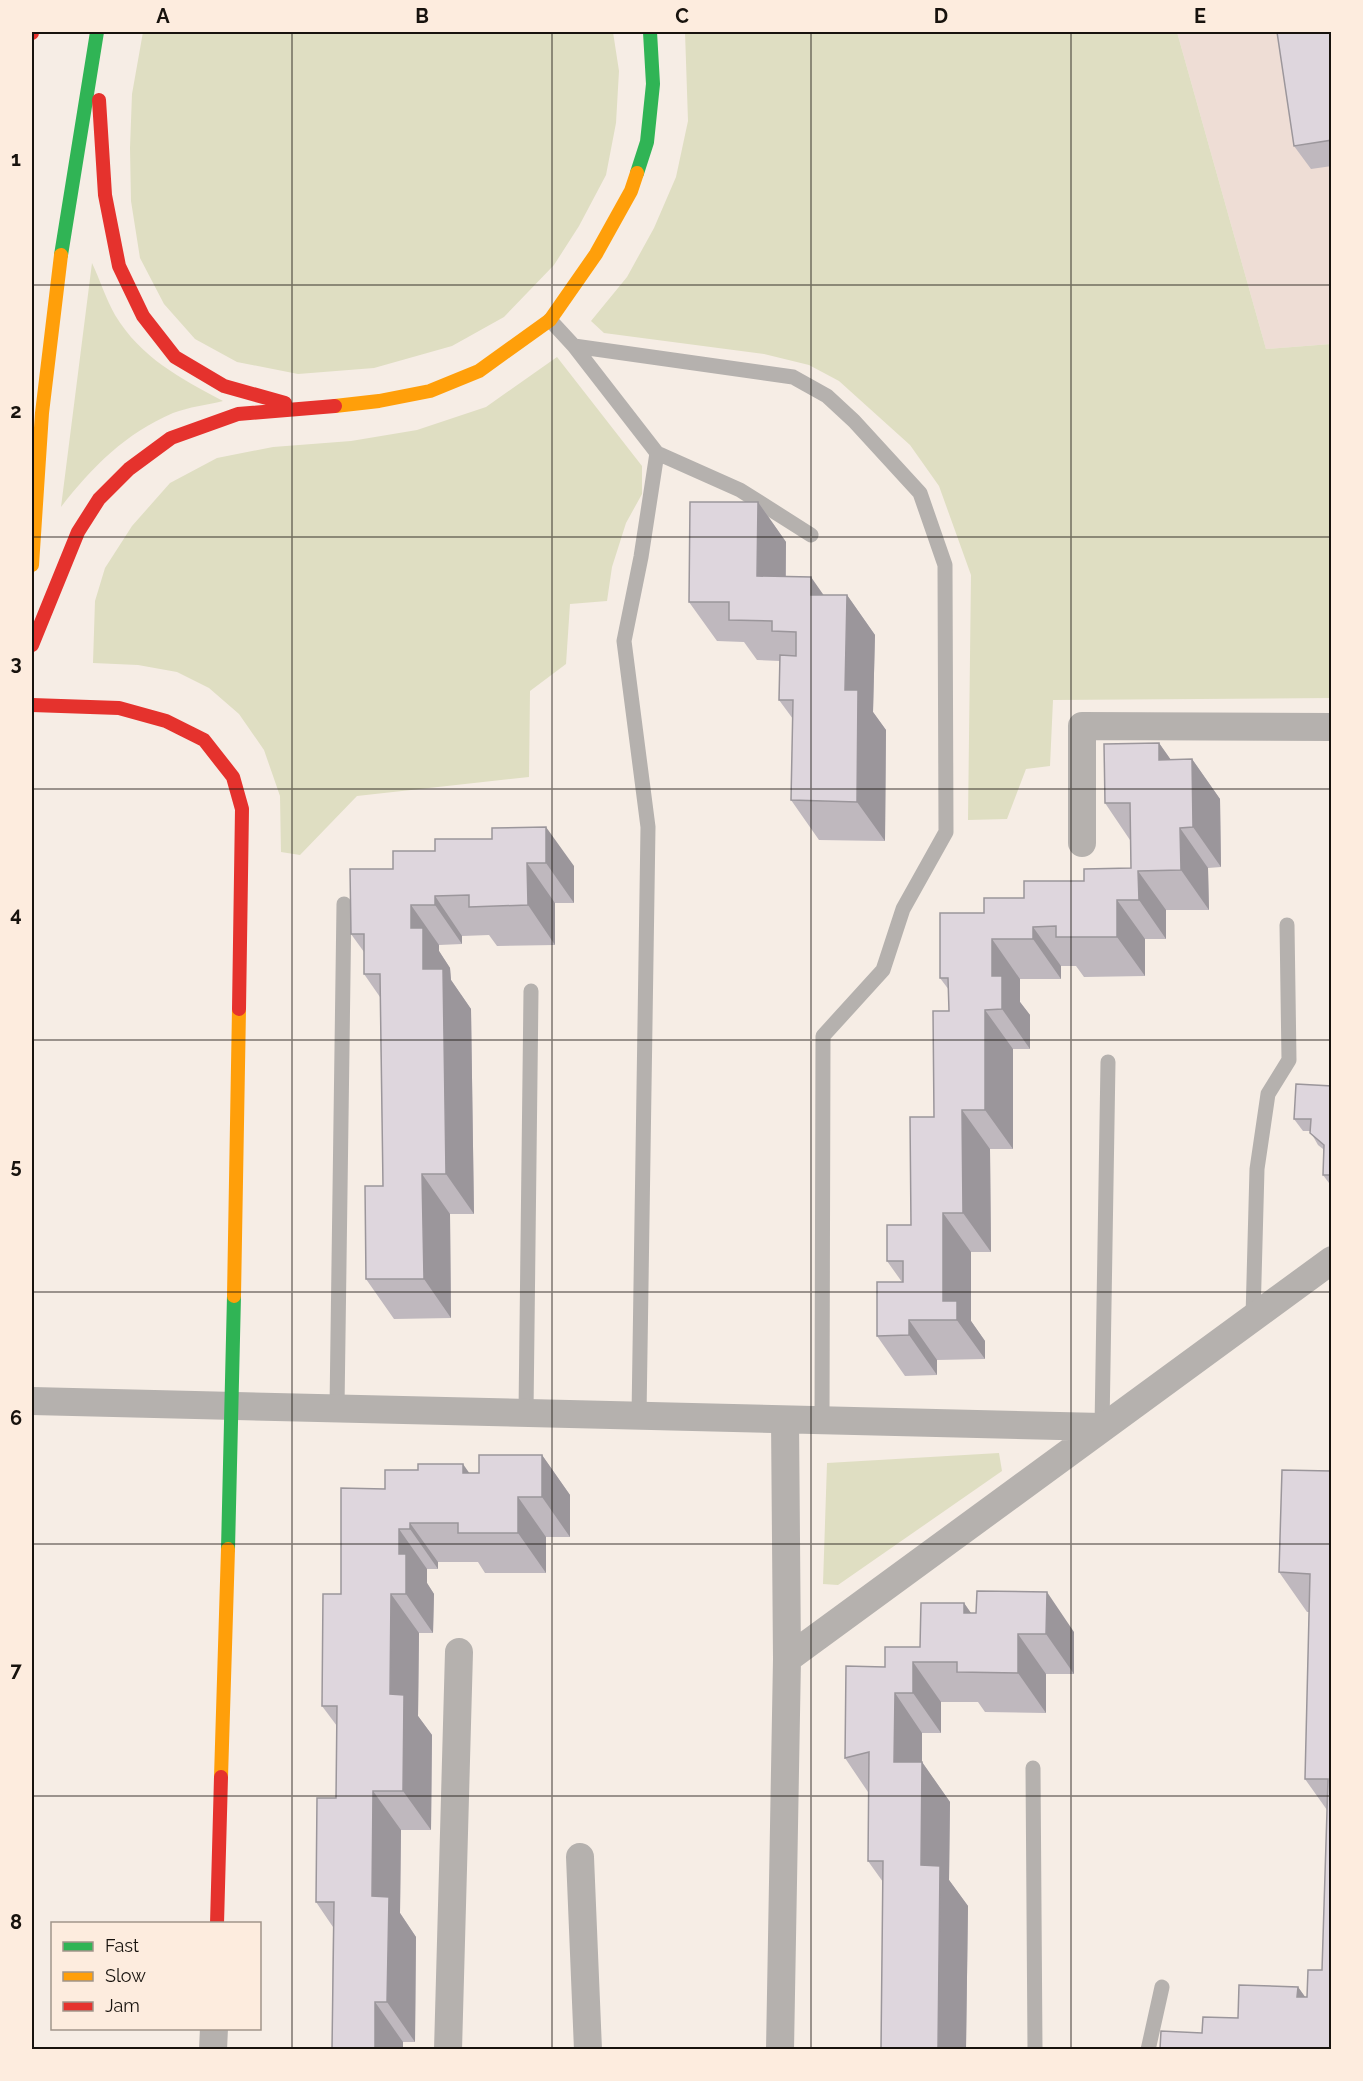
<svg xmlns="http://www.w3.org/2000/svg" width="1363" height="2081" viewBox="0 0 1363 2081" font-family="Raleway,sans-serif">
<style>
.industrial{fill:#eeddd5}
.green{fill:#dfdec2}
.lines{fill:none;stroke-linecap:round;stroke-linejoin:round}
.lane{stroke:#b5b1ae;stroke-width:15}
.street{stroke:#b5b1ae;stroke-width:28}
.fast{stroke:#30b455;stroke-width:14}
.slow{stroke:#ff9f0a;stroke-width:14}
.jam{stroke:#e5322d;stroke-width:14}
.wall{fill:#bfb8be}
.shaded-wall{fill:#9b969b}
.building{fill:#ded6dd;stroke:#9b969b;stroke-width:1.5}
.grid{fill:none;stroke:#17120d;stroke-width:1.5;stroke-opacity:0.55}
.neatline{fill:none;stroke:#17120d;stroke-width:2}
.grid-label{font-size:20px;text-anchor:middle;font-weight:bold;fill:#17120d}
</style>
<rect width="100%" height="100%" fill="#f6ede5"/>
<!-- industrial -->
<path class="industrial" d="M1177,32H1331V344L1266,349Z"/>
<!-- green -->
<path class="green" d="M143,32H613L619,71L616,123L606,175L579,226L554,265L504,317L452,346L374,368L298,374L237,362L195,339L164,304L140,258L131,201L130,148L132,94Z
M685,32H1177L1266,349L1331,344V698L1053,700L1050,766L1026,769L1007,819L968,820L971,575L939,486L910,445L839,381L809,365L764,354L604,333L591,321L627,277L654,228L676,177L688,121Z
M92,263C100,280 106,299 115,315C141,358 180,378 223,401C207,405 189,407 173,413C126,433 92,467 61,507Z
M557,357L642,466V494L626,523L612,567L607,601L570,604L566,664L530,691L529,777L357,796L300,855L281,852L280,796L264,750L239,714L209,688L177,672L138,665L93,663L95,601L105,568L132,526L170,483L217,458L273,447L351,441L417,430L486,407Z
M999,1453L1002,1471L838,1585L823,1584L827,1463Z"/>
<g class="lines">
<!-- lane -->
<path class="lane" d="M550,320L574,346L657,453L641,557L624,641L648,827L639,1416
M574,346L793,377L827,396L854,421L920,493L945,565L946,832L903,909L883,970L823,1036L822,1420
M657,453L740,490L811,535
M1253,1317L1257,1169L1268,1094L1289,1060L1287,925
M337,1408L344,904
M526,1413L531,991
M1102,1427L1108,1062
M1033,1768L1035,2050
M1148,2050L1162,1987"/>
<!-- street -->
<path class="street" d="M1082,843V726L1332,727
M32,1401L1102,1427
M787,1659L1332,1260
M580,1857L588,2050
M213,2050L214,2028
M448,2050L459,1652
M780,2050L787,1659L785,1420"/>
<!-- fast -->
<path class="fast" d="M637,173L647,142L653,84L650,32
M61,255L97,32
M228,1549L234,1296"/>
<!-- slow -->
<path class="slow" d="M335,406L379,401L430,391L479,371L550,320L596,254L631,191L637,173
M32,565L42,413L61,255
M234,1296L239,1009
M221,1777L228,1549"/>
<!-- jam -->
<path class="jam" d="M32,32V33
M99,100L105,195L119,266L143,316L175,357L224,386L285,403
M32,645L78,532L99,499L129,469L171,438L238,414L335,406
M32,705L119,708L166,721L204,740L233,777L242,809L239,1009
M217,1924L221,1777"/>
</g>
<!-- wall -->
<path class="wall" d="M1332,32V166L1311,169L1294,146Z
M758,502L786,542V577L823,595H847L875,635L873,712L886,730L885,841L819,840L791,800L793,719L779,700L780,661L757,660L744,642L717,641L689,602Z
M1159,743L1171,760L1192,759L1220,799L1221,867L1208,868L1209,910H1166V939H1145V976L1084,977L1076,966H1061V979H1020V1002L1030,1015V1049H1013V1149H990L991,1252H971V1321L985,1341V1359L937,1360V1375L905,1376L877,1336L902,1282L887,1261L911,1225L934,1117L949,1011V990L940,978L984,913L1024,898L1131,868L1130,840L1105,803Z
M435,851L574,866V903H555V945L497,946L489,935L462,936V944L439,945V951L450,968L451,980L471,1009L474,1214H450L451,1318L394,1319L366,1279L383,1186L380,997L364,974V952L351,934L393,869Z
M1332,1086V1187L1323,1175V1149L1318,1145L1310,1131H1303L1294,1119Z
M542,1455L570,1495V1537H546V1573H485L478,1562H438V1569H427V1583L434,1594L433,1633H419L418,1716L432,1735L431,1830H401L400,1913L416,1937L415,2042H403V2049H332L333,1927L316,1902L336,1798L337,1726L322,1706L341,1594L385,1489L469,1473H479Z
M1331,1471L1332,2049L1202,2033L1238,2018L1298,1987L1305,1997H1307L1322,1970L1327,1810L1305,1779L1309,1612H1307L1279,1572Z
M964,1603L971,1613L1074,1632V1674H1046V1713L985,1712L978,1702H941V1733H922V1762L950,1802L949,1880L968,1906L966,2049H881L883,1882L868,1861V1792L845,1758L885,1667L920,1647Z"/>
<!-- shaded-wall -->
<path class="shaded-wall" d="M758,502L786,542L785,616L757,576Z
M811,577L839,617L811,595Z
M847,595L875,635L873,712L886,730L885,841L857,802L845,690Z
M1159,743L1187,783L1159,760Z
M1192,759L1220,799L1221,867L1193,827Z
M546,827L574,866V903L546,863Z
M1180,828L1208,868L1209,910L1181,870Z
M527,863L555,903V945L528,905Z
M1138,871L1166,910V939L1139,900Z
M435,896L462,936V944L435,905Z
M1117,900L1145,939V976L1117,937Z
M411,905L439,945V951L450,968L451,980L471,1009L474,1214L446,1174L423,969L411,928Z
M1033,927L1061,966V979L1033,939Z
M992,939L1020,979V1002L1030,1015V1049L1002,1009L992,976Z
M985,1010L1013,1049V1149L985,1110Z
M962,1110L990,1149L991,1252L963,1213Z
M422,1174L450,1214L451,1318L424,1279Z
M943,1213L971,1252V1321L985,1341V1359L943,1301Z
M909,1320L937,1360V1375L909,1335Z
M542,1455L570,1495V1537L542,1497Z
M463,1464L491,1504L463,1473Z
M518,1497L546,1537V1573L518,1533Z
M410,1523L438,1562V1569L410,1529Z
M399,1529L427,1569V1583L434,1594L433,1633L406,1594L399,1554Z
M1047,1592L1074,1632V1674L1046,1634Z
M391,1594L419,1633L418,1716L432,1735L431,1830L403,1791L390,1694Z
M964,1603L991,1642L964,1613Z
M1018,1634L1046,1674V1713L1018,1673Z
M913,1662L941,1702V1733L913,1693Z
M895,1693L922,1733V1762L950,1802L949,1880L968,1906L966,2049H938L921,1865L894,1762Z
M373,1791L401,1830L400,1913L416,1937L415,2042L387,2002L372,1896Z
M1298,1987L1326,2026L1297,1997Z
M375,2002L403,2042V2049H375Z"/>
<!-- building -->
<path class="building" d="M1277,32H1332V140L1294,146Z
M690,502H758L757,576L811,577V595H847L845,690H858L857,802L791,800L793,700H779L780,655L796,656V632L772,631V621L729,620V602H689Z
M1159,743V760L1192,759L1193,827L1180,828L1181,870L1138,871L1139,900H1117V937H1056V926L1033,927V939H992V976H1002V1009L985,1010V1110H962L963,1213H943V1301H957V1320H909V1335L877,1336V1282H903V1261H887V1225H911L910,1117H934L933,1011H949L948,978H940V913H984V898H1024V881H1084V869L1131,868L1130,803H1105L1104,744Z
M546,827V863H527L528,905L469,907V895L435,896V905H411V928H423V969H443L446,1174H422L424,1279H366L365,1186H383L380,974H364V934H351L350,869H393V851H435V839H492V828Z
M1296,1084L1332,1086V1175H1323L1324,1145L1310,1133L1311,1119H1294Z
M1331,1449L1332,2049H1160L1161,2031L1202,2033L1203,2017L1238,2018L1239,1985L1298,1987L1297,1997H1307L1308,1970H1322L1328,1779H1305L1310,1574L1279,1572L1282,1470L1331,1471Z
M479,1455H542V1497H518V1533H458V1523H410V1529H399V1554H406V1594H391L390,1694L404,1695L403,1791H373L372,1896L389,1897L387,2002H375V2049H332L334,1902H316L317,1798H336L337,1706H322L323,1594H341V1488L385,1489V1470H418V1464H463V1473H479Z
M977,1591L1047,1592L1046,1634H1018V1673L957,1672V1662H913V1693H895L894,1762H922L921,1865L940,1866L938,2049H881L883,1861H868L869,1752L845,1758L846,1666L885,1667V1647H920L921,1603H964V1613H976Z"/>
<!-- grid -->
<path class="grid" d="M292,32V2050M552,32V2050M811,32V2050M1071,32V2050M32,285H1332M32,537H1332M32,789H1332M32,1040H1332M32,1292H1332M32,1544H1332M32,1796H1332"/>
<!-- border -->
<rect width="1363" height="2081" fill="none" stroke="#fdecde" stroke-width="66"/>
<!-- legend -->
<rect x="51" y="1922" width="210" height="108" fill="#fdecde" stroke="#a1958a" stroke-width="1.5"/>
<rect x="63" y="1942" width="30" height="9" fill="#30b455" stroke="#a1958a" stroke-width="1.5"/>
<text x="105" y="1952" font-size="18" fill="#17120d">Fast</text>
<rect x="63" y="1972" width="30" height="9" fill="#ff9f0a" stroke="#a1958a" stroke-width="1.5"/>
<text x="105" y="1982" font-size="18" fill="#17120d">Slow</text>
<rect x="63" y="2002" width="30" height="9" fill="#e5322d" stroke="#a1958a" stroke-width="1.5"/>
<text x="105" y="2012" font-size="18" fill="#17120d">Jam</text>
<rect x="33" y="33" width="1297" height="2015" class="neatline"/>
<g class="grid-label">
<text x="163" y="23">A</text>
<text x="422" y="23">B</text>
<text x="682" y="23">C</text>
<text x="941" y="23">D</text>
<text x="1200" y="23">E</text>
<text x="16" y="166">1</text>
<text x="16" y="418">2</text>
<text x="16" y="670">3</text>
<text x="16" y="921">4</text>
<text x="16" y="1173">5</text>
<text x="16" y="1425">6</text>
<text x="16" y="1677">7</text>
<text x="16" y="1929">8</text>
</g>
</svg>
